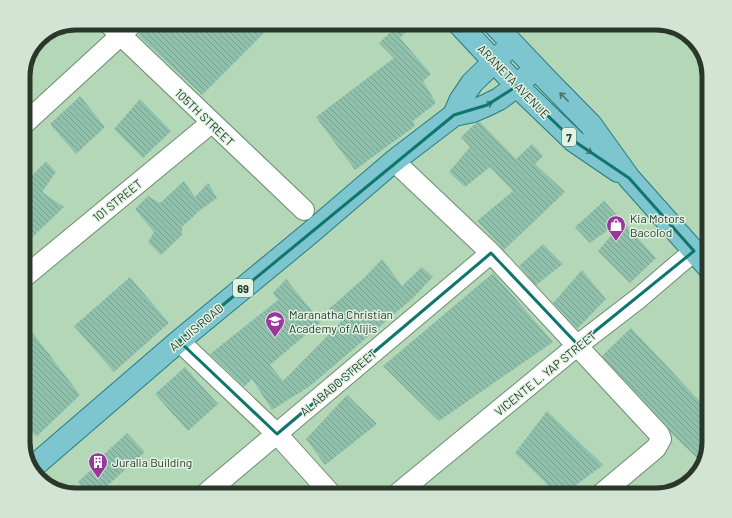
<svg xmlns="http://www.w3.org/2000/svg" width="732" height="518" viewBox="0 0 732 518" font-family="Barlow,sans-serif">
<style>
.building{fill:url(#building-back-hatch)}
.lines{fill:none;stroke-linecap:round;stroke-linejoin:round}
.minor-casing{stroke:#6a8c6e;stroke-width:22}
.major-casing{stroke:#277b81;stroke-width:24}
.minor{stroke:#fff;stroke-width:20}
.major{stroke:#7dc5cf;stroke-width:22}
.oneway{stroke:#4b706d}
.marked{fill:none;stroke:#0f766e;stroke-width:3;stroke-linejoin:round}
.labels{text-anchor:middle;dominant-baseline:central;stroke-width:3;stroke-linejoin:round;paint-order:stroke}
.shield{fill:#e1f3e3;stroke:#617062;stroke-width:1}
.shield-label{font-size:11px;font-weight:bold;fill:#2a382b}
.street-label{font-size:12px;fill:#2a382b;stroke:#e1f3e3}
.poi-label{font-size:12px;fill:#2a382b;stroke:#e1f3e3;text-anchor:start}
.rim{fill:none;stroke:#2a382b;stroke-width:5}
</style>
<defs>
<pattern id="building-back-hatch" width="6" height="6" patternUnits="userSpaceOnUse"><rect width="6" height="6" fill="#90c1ad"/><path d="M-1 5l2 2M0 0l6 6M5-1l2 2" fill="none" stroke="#769e8d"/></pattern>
</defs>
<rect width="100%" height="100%" fill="#b4d8b7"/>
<!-- building -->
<path class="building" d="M149,23H274L202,95L138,35Z
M399,24L412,26L400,38L431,74L423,81L436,103L413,121L415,126L355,170L316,117L394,58L379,43Z
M80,96L105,127L76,154L50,124Z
M140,99L171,131L143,158L114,129Z
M480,122L516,159L532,144L543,156L535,164L565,192L504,250L477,221L513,191L490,167L465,187L449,172L470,147L461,137L476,123Z
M46,161L56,172L42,192L64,207L23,246V185Z
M184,181L195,197L208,183L217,198L199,211L182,227V235L161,255L148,242L154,232L135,209L148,196L160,203Z
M604,201L656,258L630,283L598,251L615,231L612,227L590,243L575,227Z
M543,244L563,264L536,285L519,266Z
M382,259L402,286L422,267L433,277L412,299L310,386L272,410L252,379L244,387L210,354L278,300L273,293L286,279L321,322L270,365L283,381L341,322L329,309L365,277Z
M582,270L606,299L577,329L553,303Z
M493,273L553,342L439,421L383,366Z
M130,277L169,323L114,372L74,326Z
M23,320L80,395L36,437L23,420Z
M631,328L709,411V442L702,463L670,432L667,426L602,356Z
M185,367L218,404L188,431L155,394Z
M347,395L377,424L325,465L306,439Z
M547,411L603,465L563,495H558L515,453Z
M127,433L145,452L97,495H89L78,482L103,459L101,457Z"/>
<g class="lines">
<defs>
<path id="minor" d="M108,23L304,210
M23,125L121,35L133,23
M394,161L491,253L659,434L661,439L656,448L600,495
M23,278L211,123
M179,341L277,434L332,495
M204,495L491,253
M396,495L578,345L639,298L694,251"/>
<path id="major" d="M458,23L517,86L574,141L618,171
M493,23L546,79L591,125L629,178L709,268
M454,115L460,101L472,83L504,52
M34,466L179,341L310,233L394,161L454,115L473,111L487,105L499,99L517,86L535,68"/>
</defs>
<!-- minor casing -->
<use href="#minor" class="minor-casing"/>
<!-- major casing -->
<use href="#major" class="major-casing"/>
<!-- minor -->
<use href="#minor" class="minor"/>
<!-- major -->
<use href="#major" class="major"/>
</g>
<!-- one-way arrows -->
<defs><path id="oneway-shaft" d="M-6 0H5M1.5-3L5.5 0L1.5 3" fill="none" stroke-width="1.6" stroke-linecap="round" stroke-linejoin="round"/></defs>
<g class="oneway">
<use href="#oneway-shaft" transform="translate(564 97) rotate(-135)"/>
<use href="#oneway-shaft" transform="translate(487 105) rotate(-25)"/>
<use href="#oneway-shaft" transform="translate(587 150) rotate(34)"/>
</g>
<!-- marked area -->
<path class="marked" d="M517,86L574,141L629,178L694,251L578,345L491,253L277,434L179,341L454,115L487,105Z"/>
<!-- icons -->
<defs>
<symbol id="shop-pin" viewBox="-11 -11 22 30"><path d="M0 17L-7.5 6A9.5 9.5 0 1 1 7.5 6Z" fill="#9c369b" stroke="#e1f3e3"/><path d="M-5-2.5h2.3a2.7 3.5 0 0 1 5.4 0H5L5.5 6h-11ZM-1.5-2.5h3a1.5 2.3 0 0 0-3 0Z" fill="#fff"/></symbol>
<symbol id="school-pin" viewBox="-11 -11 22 30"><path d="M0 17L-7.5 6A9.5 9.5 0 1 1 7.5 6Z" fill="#9c369b" stroke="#e1f3e3"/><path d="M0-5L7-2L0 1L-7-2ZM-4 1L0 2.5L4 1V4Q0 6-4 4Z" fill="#fff"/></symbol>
<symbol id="building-pin" viewBox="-11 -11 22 30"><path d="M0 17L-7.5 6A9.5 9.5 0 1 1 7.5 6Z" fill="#9c369b" stroke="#e1f3e3"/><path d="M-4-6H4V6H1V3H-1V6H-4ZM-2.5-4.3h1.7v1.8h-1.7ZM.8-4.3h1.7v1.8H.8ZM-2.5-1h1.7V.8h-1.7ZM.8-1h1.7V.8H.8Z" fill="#fff"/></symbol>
</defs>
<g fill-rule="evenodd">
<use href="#shop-pin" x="605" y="214" width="22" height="30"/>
<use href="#school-pin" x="264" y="310" width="22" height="30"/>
<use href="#building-pin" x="87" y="451" width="22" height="30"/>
</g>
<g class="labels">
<!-- shield labels -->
<g class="shield">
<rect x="562" y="128" width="14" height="18" rx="3"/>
<rect x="233" y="279" width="20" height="18" rx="3"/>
</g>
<g class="shield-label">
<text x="569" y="137">7</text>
<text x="243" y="288">69</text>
</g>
<!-- street labels -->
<g class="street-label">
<text transform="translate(514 81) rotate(46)">ARANETA AVENUE</text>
<text transform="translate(205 117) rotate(44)">105TH STREET</text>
<text transform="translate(117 200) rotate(-39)">101 STREET</text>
<text transform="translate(196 327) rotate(-40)">ALIJIS ROAD</text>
<text transform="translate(545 373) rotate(-39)">VICENTE L. YAP STREET</text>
<text transform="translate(338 382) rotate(-40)">ALABADO STREET</text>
</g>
<!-- poi labels -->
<g class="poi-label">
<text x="630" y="218">Kia Motors<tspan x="630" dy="14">Bacolod</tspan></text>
<text x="289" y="314">Maranatha Christian<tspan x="289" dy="14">Academy of Alijis</tspan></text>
<text x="112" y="462">Juralia Building</text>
</g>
</g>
<!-- crop -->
<path d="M0 0H732V518H0ZM76 30H656A46 46 0 0 1 702 76V442A46 46 0 0 1 656 488H76A46 46 0 0 1 30 442V76A46 46 0 0 1 76 30Z" fill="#d2e4d4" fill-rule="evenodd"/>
<path class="rim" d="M76 30H656A46 46 0 0 1 702 76V442A46 46 0 0 1 656 488H76A46 46 0 0 1 30 442V76A46 46 0 0 1 76 30Z"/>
</svg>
